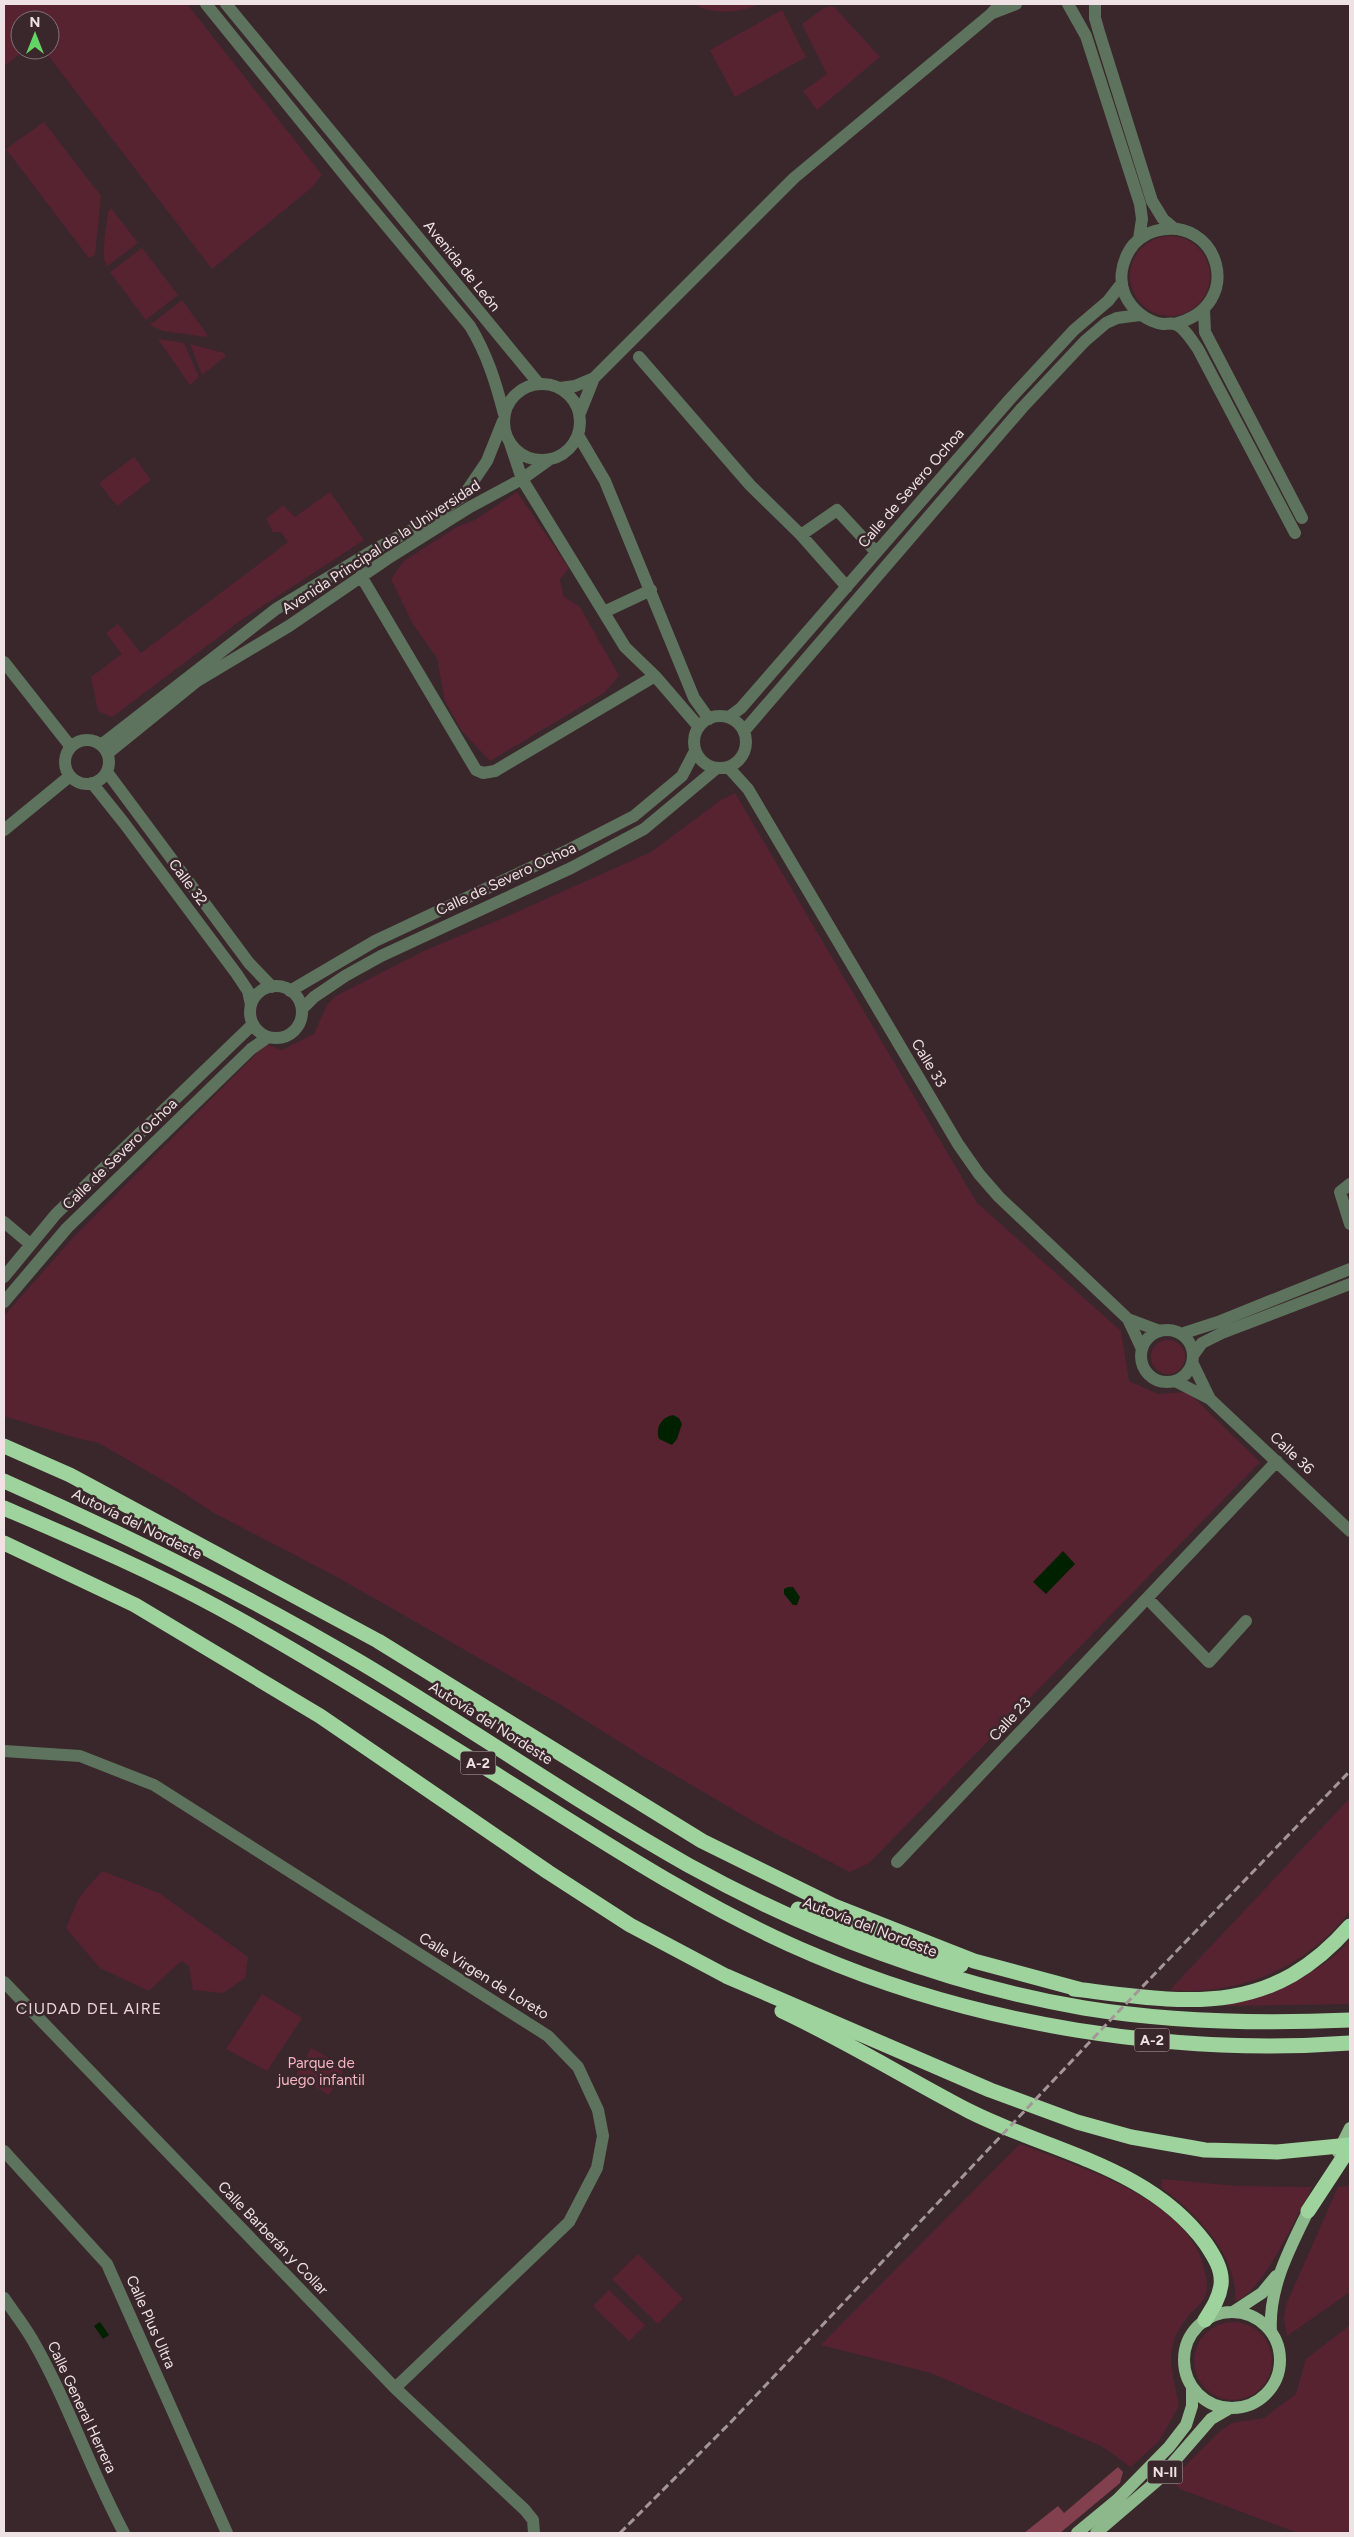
<svg xmlns="http://www.w3.org/2000/svg" width="1354" height="2537" viewBox="0 0 1354 2537" font-family="Figtree,sans-serif">
<style>
.green{fill:#582330}
.forest{fill:#823f4e}
.water{fill:#002100}
.lines{fill:none;stroke-linecap:round;stroke-linejoin:round}
.minor{stroke:#5e735d;stroke-width:12}
.major{stroke:#8cb88b;stroke-width:12}
.highway{stroke:#9ed39d;stroke-width:15}
.rail{stroke:#a49598;stroke-width:3;stroke-dasharray:8 4;stroke-linecap:butt}
.labels{text-anchor:middle;dominant-baseline:central;stroke-width:5;stroke-linejoin:round;paint-order:stroke}
.shield{fill:#3a272b;stroke:#b8aaac;stroke-width:1}
.shield-label{font-size:14px;font-weight:bold;fill:#eee2e4}
.street-label{font-size:15px;fill:#eee2e4;stroke:#3a272b}
.park-label{font-size:15px;fill:#f4b5c0;stroke:#3a272b}
.neighbourhood-label{font-size:16px;letter-spacing:1px;fill:#ecd4d7;stroke:#3a272b}
</style>
<rect width="100%" height="100%" fill="#3a272b"/>
<!-- green -->
<path class="green" d="M4,4H187L322,175L311,188L212,269L44,50H50V20H20V50H25L4,66Z
M693,4H760C738,13 715,15 693,4Z
M830,6L834,7L880,57L817,110L803,91L827,74L802,24L824,8Z
M782,10L806,57L735,97L710,50Z
M44,122L101,196L95,255L89,258L6,149Z
M111,208L138,243L107,266C100,257 107,225 108,212Z
M1130 276a40 40 0 1 1 80 0a40 40 0 1 1-80 0Z
M142,248L178,295L146,320L110,272Z
M182,300L207,334V337L163,331L150,325Z
M158,339L184,343L199,377L190,385Z
M190,344L224,353L226,356L202,375Z
M134,457L151,480L117,506L99,483Z
M330,492L364,540L244,618L112,717L98,711L91,677L122,654L106,633L118,624L141,653L288,542L281,532H273L266,519L283,505L295,517Z
M517,492L569,568L560,579L563,596L580,607L619,676L604,693L490,761L462,731L445,701L437,658L413,624L391,579L404,561L457,527L475,520Z
M735,793L977,1203L1121,1331L1129,1381L1158,1394L1188,1392L1260,1462L869,1863L850,1872L765,1828L642,1756L561,1705L337,1577L214,1513L176,1488L99,1443L80,1439L4,1416V1316L71,1240L266,1044L282,1050L314,1034L327,1005L336,996L426,950L506,917L651,852L721,800Z
M1151 1357a17 17 0 1 1 34 0a17 17 0 1 1-34 0Z
M1350,1798V1911C1308,1967 1239,1996 1170,1990Z
M102,1871L159,1893L248,1957L245,1978L223,1993L193,1990L189,1966L181,1961L149,1991L100,1968L66,1928L79,1898Z
M1350,1939V2004L1223,2006C1268,1993 1320,1977 1350,1939Z
M262,1994L302,2018L267,2071L226,2049Z
M311,2048L345,2067L329,2095L296,2075Z
M1020,2144C1080,2168 1194,2200 1205,2273C1206,2278 1208,2284 1207,2288C1206,2300 1198,2306 1191,2313C1161,2348 1172,2366 1179,2406L1159,2441L1131,2467L1101,2446L931,2373L821,2345Z
M1162,2179L1237,2186L1312,2187C1299,2212 1261,2296 1235,2301C1239,2256 1195,2212 1161,2187Z
M1350,2185V2292L1287,2336L1284,2319L1286,2305L1338,2187Z
M638,2254L683,2299L658,2324L612,2279Z
M609,2290L645,2325L629,2341L593,2306Z
M1194 2361a39 39 0 1 1 78 0a39 39 0 1 1-78 0Z
M1350,2325V2533H1298L1180,2489L1175,2484L1174,2477L1220,2431L1232,2423L1264,2418L1296,2394L1306,2359Z"/>
<!-- forest -->
<path class="forest" d="M1118,2467L1123,2472L1120,2483L1060,2533H1024L1058,2506L1064,2513Z"/>
<!-- water -->
<path class="water" d="M673,1415L679,1418L682,1424L677,1439L672,1445L659,1439C655,1429 661,1417 673,1415Z
M1063,1551L1075,1564L1046,1594L1033,1582Z
M788,1587H793L800,1597L797,1605H793L784,1594V1589Z
M100,2322L109,2335L103,2339L94,2326Z"/>
<g class="lines">
<!-- minor -->
<path class="minor" d="M206,4L356,189L470,326C487,354 496,383 504,414
M226,4L539,384
M1068,4L1086,36L1140,204L1142,219L1139,239
M1095,4V18L1099,32L1152,201L1163,219L1175,229
M993,13L1016,4
M1204,310L1205,332L1302,518
M1174,324C1248,306 1218,213 1155,231C1144,234 1134,242 1129,251C1121,265 1119,281 1125,295C1132,310 1147,322 1163,324C1167,324 1172,323 1175,324C1185,328 1192,341 1198,349L1295,533
M639,357L750,485L801,535L837,510L876,552
M504 422a38 38 0 1 1 76 0a38 38 0 1 1-76 0Z
M560,388L575,386L594,378
M580,413L594,378L794,178L991,14L1000,4
M578,435L605,481L694,698L709,719
M510,443L522,479L625,647L655,676L699,727
M801,535L847,587
M361,576L476,770L483,773L495,771L655,676
M604,612L651,590
M4,662L71,747
M694 742a26 26 0 1 1 52 0a26 26 0 1 1-52 0Z
M729,717L741,708L1010,399L1074,330L1108,301L1122,283
M744,731L1022,408L1085,341L1106,323L1117,318L1140,315
M65 762a22 22 0 1 1 44 0a22 22 0 1 1-44 0Z
M101,745L276,609L379,547L423,524L464,495L487,461L503,421
M108,753L197,681L289,626L387,559L470,507L522,479L550,459
M728,767L748,789L958,1144L979,1174L999,1197L1128,1319L1160,1331
M107,772L249,963L272,987
M92,783L124,823L236,973L248,991L251,1005
M4,830L70,776
M250 1012a26 26 0 1 1 52 0a26 26 0 1 1-52 0Z
M290,991L375,941L564,852L634,816L682,776L695,751
M302,1009L314,997L345,976L381,956L571,868L644,829L717,768
M1350,1184L1340,1192L1350,1224
M4,1222L30,1244
M4,1277L56,1214L253,1024
M4,1302L67,1228L251,1049L268,1037
M1128,1319L1142,1349
M1141 1356a26 26 0 1 1 52 0a26 26 0 1 1-52 0Z
M1181,1334L1218,1322L1350,1269
M1194,1354L1202,1343L1222,1333L1350,1284
M1193,1364L1210,1399
M1175,1381L1210,1399L1350,1531
M1147,1598L1209,1662L1246,1621
M4,1751L80,1756L154,1785L548,2036L578,2067L598,2110L603,2136L597,2168L569,2222L395,2388
M897,1862L1277,1461
M4,1982L395,2388L525,2510L533,2520L534,2533
M4,2151L107,2264L227,2533
M4,2298C13,2311 24,2325 32,2339C68,2401 90,2470 124,2533"/>
<!-- major -->
<path class="major" d="M1338,2152L1350,2128
M1233,2312L1262,2293L1276,2276
M1184 2360a48 48 0 1 1 96 0a48 48 0 1 1-96 0Z
M1271,2332C1268,2286 1292,2244 1312,2203
M1077,2533L1117,2500L1169,2447L1186,2425L1192,2406V2387
M1096,2533L1158,2480L1211,2419L1230,2408"/>
<!-- highway -->
<path class="highway" d="M4,1446L70,1475L378,1641L702,1841L834,1906L974,1961L1082,1990
M4,1481C126,1535 245,1594 360,1662C471,1728 576,1802 688,1865C809,1932 948,1985 1084,2008C1171,2022 1262,2024 1350,2020
M4,1508C76,1539 149,1570 219,1608C305,1655 389,1708 473,1760C585,1829 693,1904 814,1955C978,2025 1172,2056 1350,2043
M4,1543L135,1605L320,1716L548,1872L630,1925L726,1976L990,2090L1077,2122L1131,2137L1205,2150L1277,2152L1350,2145
M798,1909L924,1955L961,1965
M1074,1989C1184,2002 1268,2020 1350,1926
M782,2011C846,2041 906,2078 969,2111C1050,2152 1149,2166 1206,2244C1214,2256 1223,2270 1221,2285C1219,2299 1212,2309 1205,2320
M1308,2211L1350,2147"/>
<!-- rail -->
<path class="rail" d="M620,2533L730,2423L1119,2011L1350,1771"/>
</g>
<g class="labels">
<!-- shield labels -->
<g class="shield">
<rect x="460.5" y="1751.5" width="35" height="23" rx="4"/>
<rect x="1134.5" y="2028.5" width="35" height="23" rx="4"/>
<rect x="1147.5" y="2460.5" width="35" height="23" rx="4"/>
</g>
<g class="shield-label">
<text x="478" y="1763">A-2</text>
<text x="1152" y="2040">A-2</text>
<text x="1165" y="2472">N-II</text>
</g>
<!-- street labels -->
<g class="street-label">
<text transform="translate(462 266) rotate(51)">Avenida de León</text>
<text transform="translate(911 488) rotate(-49)">Calle de Severo Ochoa</text>
<text transform="translate(381 547) rotate(-33)">Avenida Principal de la Universidad</text>
<text transform="translate(506 879) rotate(-25)">Calle de Severo Ochoa</text>
<text transform="translate(188 882) rotate(53)">Calle 32</text>
<text transform="translate(929 1063) rotate(59)">Calle 33</text>
<text transform="translate(120 1154) rotate(-44)">Calle de Severo Ochoa</text>
<text transform="translate(1292 1453) rotate(43)">Calle 36</text>
<text transform="translate(137 1524) rotate(26)">Autovía del Nordeste</text>
<text transform="translate(1010 1719) rotate(-47)">Calle 23</text>
<text transform="translate(491 1723) rotate(32)">Autovía del Nordeste</text>
<text transform="translate(870 1927) rotate(21)">Autovía del Nordeste</text>
<text transform="translate(484 1976) rotate(32)">Calle Virgen de Loreto</text>
<text transform="translate(273 2238) rotate(46)">Calle Barberán y Collar</text>
<text transform="translate(151 2322) rotate(66)">Calle Plus Ultra</text>
<text transform="translate(82 2407) rotate(65)">Calle General Herrera</text>
</g>
<!-- park labels -->
<g class="park-label">
<text x="321" y="2063">Parque de<tspan x="321" dy="17">juego infantil</tspan></text>
</g>
<!-- neighbourhood labels -->
<g class="neighbourhood-label">
<text x="89" y="2008">CIUDAD DEL AIRE</text>
</g>
</g>
<!-- border -->
<rect width="1354" height="2537" fill="none" stroke="#eee2e4" stroke-width="10"/>
<!-- north arrow -->
<g transform="translate(35 35)"><circle r="24" fill="#3a272b" stroke="#827275"/>
<path d="M0-4L9 19L0 12L-9 19Z" fill="#65d467"/>
<text y="-8" font-size="14" font-weight="bold" text-anchor="middle" fill="#eee2e4">N</text>
</g>
</svg>
